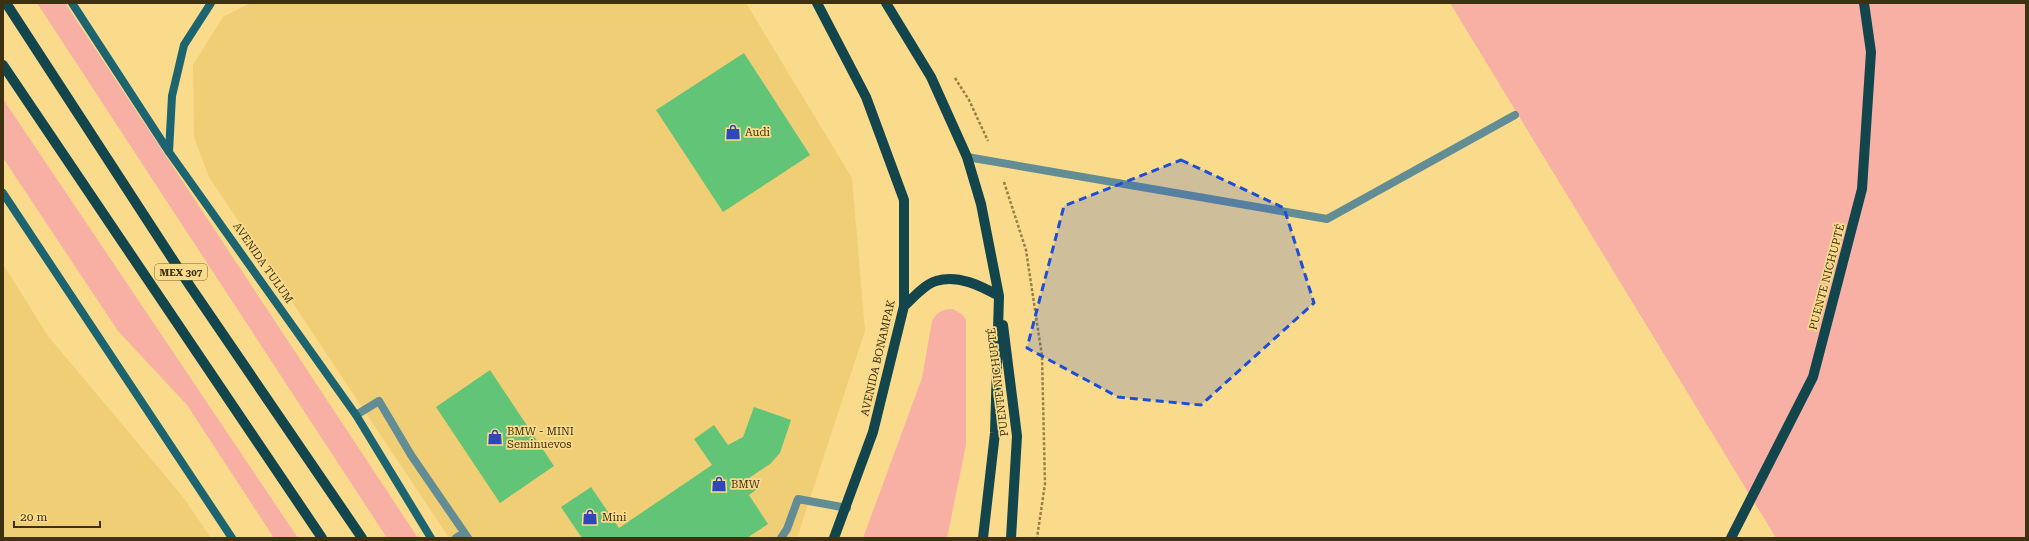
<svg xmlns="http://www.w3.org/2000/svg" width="2029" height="541" viewBox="0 0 2029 541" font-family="'Roboto Serif',serif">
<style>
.built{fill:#f0ce76}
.green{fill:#f8b0a5}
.building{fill:#62c477}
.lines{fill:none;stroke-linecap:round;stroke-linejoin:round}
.path{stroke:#958049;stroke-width:2.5;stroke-dasharray:3 2;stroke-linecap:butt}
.lane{stroke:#638d94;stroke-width:8}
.secondary{stroke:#1c6570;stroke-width:8}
.primary{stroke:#12454c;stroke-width:10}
.marked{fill:#1d4ed8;fill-opacity:0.2;stroke:#1d4ed8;stroke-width:3;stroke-dasharray:8 5;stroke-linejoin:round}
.labels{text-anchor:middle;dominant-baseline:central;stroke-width:3.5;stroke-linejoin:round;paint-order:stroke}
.shield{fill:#fadb8b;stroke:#766434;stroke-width:1}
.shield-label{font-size:10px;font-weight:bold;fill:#3d310f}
.poi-label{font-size:11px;fill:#3d310f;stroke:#fadb8b;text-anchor:start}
.street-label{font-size:11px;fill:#3d310f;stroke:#fadb8b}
</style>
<rect width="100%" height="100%" fill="#fadb8b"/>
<!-- built -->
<path class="built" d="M250,3H746L852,178L865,331L797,538H449L209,177L194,137L193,65L223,17Z
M3,264L48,336L183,497L211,538H3Z"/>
<!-- green -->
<path class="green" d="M37,3H65L418,538H387Z
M1450,3H2026V538H1776Z
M3,99L298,538H274L187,405L118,331L3,158Z
M953,309L963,315L966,320V445L947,538H863L922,378L932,321C937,312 943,309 953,309Z"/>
<!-- building -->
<path class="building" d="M744,53L810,155L723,212L656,110Z
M490,370L554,466L500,503L436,407Z
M754,407L791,420L780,453L770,464L749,478L757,489L749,495L768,524L747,538H582L561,507L591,487L619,528L712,465L694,439L714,425L728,445L743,437Z"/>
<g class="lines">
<!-- path -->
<path class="path" d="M955,78L969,100L988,141
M1004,182L1026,250L1042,356L1045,484L1037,538"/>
<!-- lane -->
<path class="lane" d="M967,157L1327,219L1515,115
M356,415L379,401L411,455L468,538
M456,538L464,533
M781,538L787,529L798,499L847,508"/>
<!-- secondary -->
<path class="secondary" d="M72,3L169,152L356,415L431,538
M169,152L172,96L184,45L211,3
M3,193L232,538"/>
<!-- primary -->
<path class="primary" d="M6,3L190,286L362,538
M817,3L866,97L904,200V306L873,432L834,538
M886,3L931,77L967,157L981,204L999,296L995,433L983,538
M3,65L322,538
M904,306C913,298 925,284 936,281C958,274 981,286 999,296
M1003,325L1017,436L1011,538
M1731,538L1813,377L1862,189L1871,52L1864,3"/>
</g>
<!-- marked area -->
<path class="marked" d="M1181,160L1284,208L1314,303L1201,405L1118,397L1027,348L1064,206Z"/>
<!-- icons -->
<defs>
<symbol id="shop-bare" viewBox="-9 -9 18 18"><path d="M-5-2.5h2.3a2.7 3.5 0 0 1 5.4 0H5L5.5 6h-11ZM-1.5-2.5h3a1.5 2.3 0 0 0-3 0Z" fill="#2f47b8" stroke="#fadb8b" stroke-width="2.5" paint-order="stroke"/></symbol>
</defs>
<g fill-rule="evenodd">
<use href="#shop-bare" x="722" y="121" width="22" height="22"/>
<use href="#shop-bare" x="484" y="426" width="22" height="22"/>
<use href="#shop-bare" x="708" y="473" width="22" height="22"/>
<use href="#shop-bare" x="579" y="506" width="22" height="22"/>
</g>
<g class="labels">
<!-- shield labels -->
<rect class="shield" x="155" y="264" width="52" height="16" rx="3"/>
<g class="shield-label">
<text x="181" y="272">MEX 307</text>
</g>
<!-- poi labels -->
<g class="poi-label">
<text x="745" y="132">Audi</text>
<text x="507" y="431">BMW - MINI<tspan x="507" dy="13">Seminuevos</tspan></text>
<text x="731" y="484">BMW</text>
<text x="602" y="517">Mini</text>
</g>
<!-- street labels -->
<g class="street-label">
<text transform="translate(263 263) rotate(55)">AVENIDA TULUM</text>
<text transform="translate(1827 277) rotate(-75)">PUENTE NICHUPTÉ</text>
<text transform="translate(878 358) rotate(-77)">AVENIDA BONAMPAK</text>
<text transform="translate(998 382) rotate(-97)">PUENTE NICHUPTÉ</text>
</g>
</g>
<!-- border -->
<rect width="2029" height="541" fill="none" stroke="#3d310f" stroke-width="8"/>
<!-- scale -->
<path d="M14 521v6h86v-6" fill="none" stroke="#3d310f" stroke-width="2"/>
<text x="20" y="521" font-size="12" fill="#3d310f" stroke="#fadb8b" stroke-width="3" paint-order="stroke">20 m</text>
</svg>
